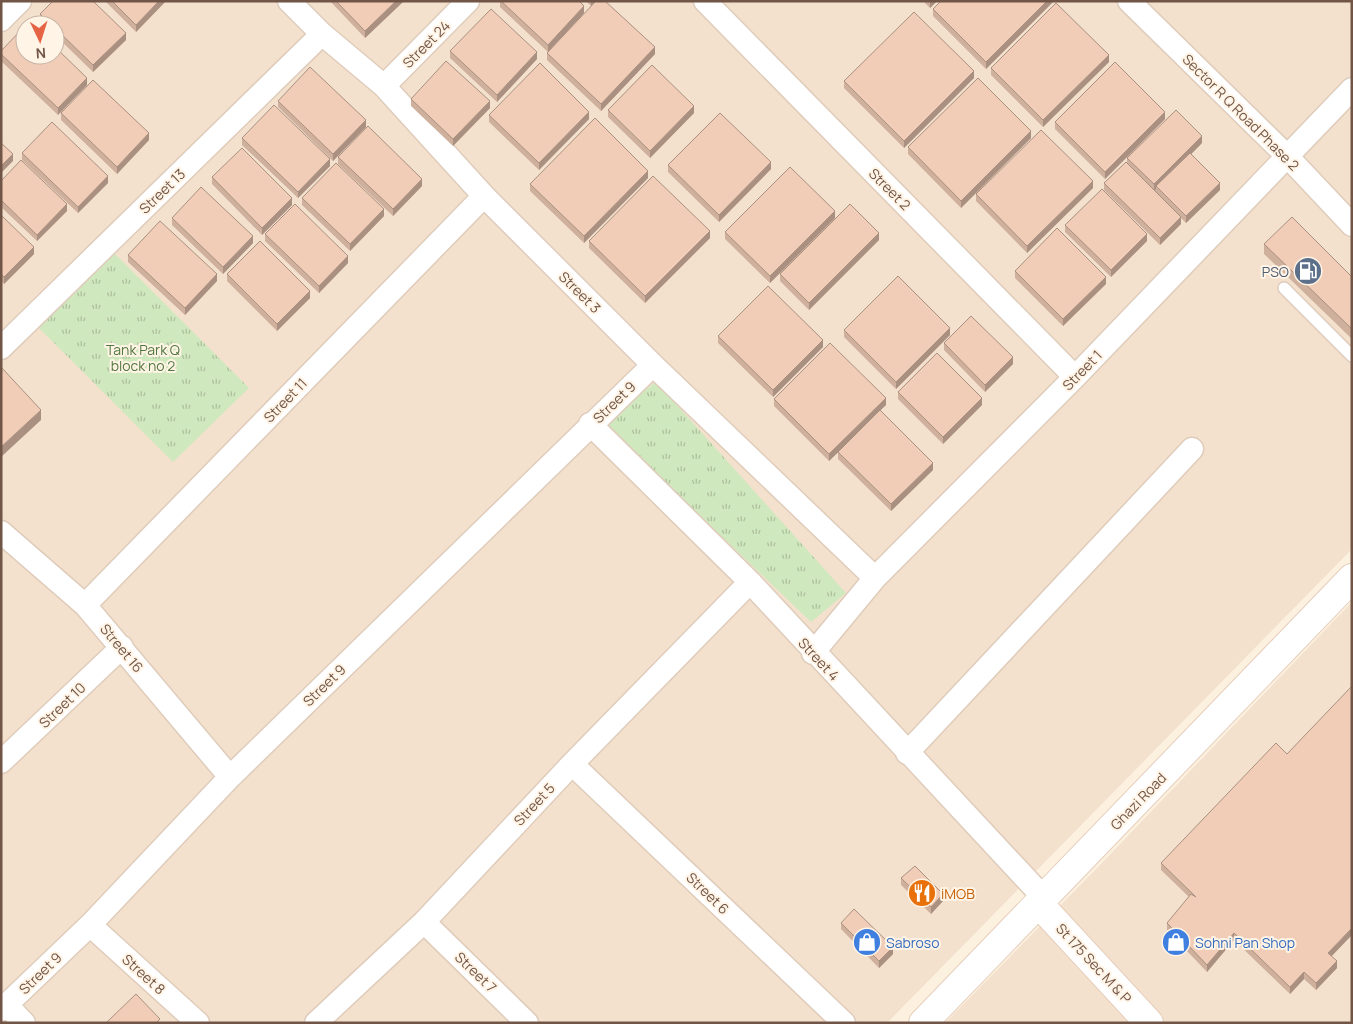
<svg xmlns="http://www.w3.org/2000/svg" width="1353" height="1024" viewBox="0 0 1353 1024" font-family="Manrope,sans-serif">
<style>
.residential{fill:#f3e1ce;fill-rule:evenodd}
.grass{fill:url(#grass-tufts)}
.lines{fill:none;stroke-linecap:round;stroke-linejoin:round}
.lane-casing{stroke:#dfccbb;stroke-width:14}
.street-casing{stroke:#dfccbb;stroke-width:25}
.secondary-casing{stroke:#e6cebc;stroke-width:30}
.lane{stroke:#fff;stroke-width:11}
.street{stroke:#fff;stroke-width:22}
.secondary{stroke:#fff;stroke-width:28}
.wall{fill:#cfb09d}
.shaded-wall{fill:#a99080}
.building{fill:#f1cdb7;stroke:#a99080}
.labels{text-anchor:middle;dominant-baseline:central;stroke-width:4;stroke-linejoin:round;paint-order:stroke}
.street-label{font-size:14px;fill:#715547;stroke:#fff4e5}
.service-label{font-size:14px;fill:#4e5e75;stroke:#fff4e5;text-anchor:end}
.park-label{font-size:14px;fill:#527840;stroke:#fff4e5}
.food-label{font-size:14px;fill:#c56008;stroke:#fff4e5;text-anchor:start}
.shop-label{font-size:14px;fill:#366cbe;stroke:#fff4e5;text-anchor:start}
</style>
<defs>
<pattern id="grass-tufts" width="24" height="20" patternUnits="userSpaceOnUse" patternTransform="scale(1.25)"><rect width="24" height="20" fill="#d0e8be"/><path d="M3 7l-1-3M5 7V3M7 7l1-3M15 17l-1-3M17 17v-4M19 17l1-3" fill="none" stroke="#adbf9c"/></pattern>
</defs>
<rect width="100%" height="100%" fill="#fcf0df"/>
<!-- residential -->
<path class="residential" d="M1,1H1352V549L887,1023H1ZM25,25H55V55H25Z
M1352,602V1023H945L1099,866Z"/>
<!-- grass -->
<path class="grass" d="M113,252L249,388L173,462L38,327Z
M656,382L846,593L811,622L602,422Z"/>
<g class="lines">
<defs>
<path id="lane" d="M1284,288L1352,356"/>
<path id="street" d="M289,1L322,34L384,86L484,196L653,365L875,578
M705,1L1075,377
M1129,1L1287,156L1352,225
M1,20L20,1
M384,86L468,1
M1,348L322,34
M590,424L750,582L1044,898
M1,532L85,605L230,777
M85,605L484,196
M813,653L875,578L1075,377L1352,89
M907,753L1192,449
M1,762L122,647
M572,764L844,1023
M424,922L527,1023
M90,925L198,1023
M7,1005L24,1023
M1,1010L90,925L230,777L653,365
M316,1023L424,922L572,764L750,582"/>
<path id="secondary" d="M1039,904L1149,1023
M923,1023L1352,578"/>
</defs>
<!-- lane casing -->
<use href="#lane" class="lane-casing"/>
<!-- street casing -->
<use href="#street" class="street-casing"/>
<!-- secondary casing -->
<use href="#secondary" class="secondary-casing"/>
<!-- lane -->
<use href="#lane" class="lane"/>
<!-- street -->
<use href="#street" class="street"/>
<!-- secondary -->
<use href="#secondary" class="secondary"/>
</g>
<!-- wall -->
<path class="wall" d="M105,1H166L136,32Z
M330,1H404L365,38Z
M500,1H579L584,13L548,52L500,7Z
M586,1H595L591,6Z
M923,1H937L930,8Z
M941,1H1054L986,69L933,16V9Z
M40,14L126,40L93,72L55,35V25H44L40,21Z
M1,51L87,85L58,115L1,61Z
M450,51L537,59L497,102L450,58Z
M547,53L655,54L601,111L547,60Z
M1109,62L1043,127L991,75V68Z
M974,78L904,148L844,88V81Z
M411,99L490,108L453,146L411,106Z
M278,101L366,127L333,161L278,107Z
M608,110L694,113L650,158L608,117Z
M61,113L149,140L117,174L61,120Z
M489,115L589,119L539,170L489,122Z
M1165,119L1105,179L1055,129V122Z
M242,138L330,166L298,198L242,145Z
M1031,138L961,208L908,154V147Z
M1202,143L1191,154L1220,190L1186,223L1181,218V224L1160,245L1104,190V183L1127,163V158Z
M22,153L108,183L78,213L22,160Z
M338,157L422,186L393,216L338,164Z
M668,165L771,169L719,222L668,172Z
M212,177L292,205L262,235L212,184Z
M648,178L584,243L530,191V184Z
M1,181L67,211L37,241L1,207Z
M1093,188L1027,253L976,201V194Z
M302,198L384,216L350,251L302,205Z
M1,215L34,254L4,284L1,281Z
M172,218L253,243L223,274L172,225Z
M835,218L770,283L725,239V232Z
M1065,225L1147,241L1111,277L1065,232Z
M265,234L348,263L319,293L265,241Z
M710,238L645,303L589,248V241Z
M879,240L809,310L780,281V274Z
M1264,244L1352,277V339L1264,254Z
M128,255L217,281L185,315L128,262Z
M1015,271L1106,284L1063,326L1015,278Z
M227,274L310,298L277,331L227,281Z
M844,330L950,335L896,389L844,337Z
M718,336L823,347L773,397L718,343Z
M944,343L1013,364L985,392L944,350Z
M898,392L982,405L943,444L898,399Z
M774,399L886,405L880,410L933,470L891,511L838,459V452L847,444L829,461L774,406Z
M1161,863L1332,956L1337,968L1316,990L1304,979L1290,994L1234,940L1207,972L1167,930V923L1189,897L1161,870Z
M901,878L943,901L931,914L901,885Z
M841,923L893,954L879,968L841,929Z"/>
<!-- shaded-wall -->
<path class="shaded-wall" d="M159,1H166L136,32V25Z
M396,1H404L365,38V31Z
M591,1H595L591,6Z
M930,1H937L930,8Z
M1047,1H1054L986,69V62Z
M584,6V13L548,52V45Z
M126,33V40L93,72V65Z
M655,47V54L601,111V104Z
M537,52V59L497,102V95Z
M1109,55V62L1043,127V120Z
M974,71V78L904,148V141Z
M87,78V85L58,115V108Z
M490,101V108L453,146V139Z
M694,106V113L650,158V151Z
M589,112V119L539,170V163Z
M1165,112V119L1105,179V172Z
M366,120V127L333,161V154Z
M1031,131V138L961,208V201Z
M149,133V140L117,174V167Z
M1202,136V143L1158,188L1156,186V189L1154,191V184Z
M13,154V161L1,173V166Z
M330,159V166L298,198V192Z
M771,162V169L719,222V215Z
M648,171V178L584,243V236Z
M108,176V183L78,213V207Z
M422,179V186L393,216V209Z
M1093,181V188L1027,253V246Z
M1220,183V190L1186,223V216Z
M292,198V205L262,235V228Z
M67,204V211L37,241V235Z
M384,209V216L350,251V244Z
M835,211V218L770,283V276Z
M1181,217V224L1160,245V238Z
M710,231V238L645,303V296Z
M879,233V240L809,310V303Z
M1147,234V241L1111,277V270Z
M253,236V243L223,274V267Z
M34,247V254L4,284V277Z
M348,256V263L319,293V286Z
M217,274V281L185,315V308Z
M1106,277V284L1063,326V319Z
M310,291V298L277,331V324Z
M950,328V335L896,389V382Z
M823,340V347L773,397V390Z
M1013,357V364L985,392V385Z
M886,398V405L829,461V454Z
M982,398V405L943,444V437Z
M41,410V420L1,457V447Z
M933,463V470L891,511V504Z
M943,894V901L931,914V907Z
M1352,928V935L1328,960V953Z
M1234,933V940L1207,972V965Z
M893,947V954L879,968V961Z
M1337,961V968L1316,990V983Z
M1304,972V979L1290,994V987Z"/>
<!-- building -->
<path class="building" d="M53,1H93L126,33L93,65L55,28V25H52L40,14Z
M112,1H159L136,25Z
M336,1H396L365,31Z
M501,1H579L584,6L548,45Z
M596,1H605L655,47L601,104L547,53Z
M941,1H1047L986,62L933,9Z
M1056,3L1109,55L1043,120L991,68Z
M491,9L537,52L497,95L450,51Z
M914,12L974,71L904,141L844,81Z
M29,22L33,25H26Z
M25,26V55H55V47L87,78L58,108L1,54V51Z
M446,61L490,101L453,139L411,99Z
M1115,62L1165,112L1105,172L1055,122Z
M540,63L589,112L539,163L489,115Z
M652,65L694,106L650,151L608,110Z
M310,67L366,120L333,154L278,101Z
M978,78L1031,131L961,201L908,147Z
M93,80L149,133L117,167L61,113Z
M274,105L330,159L298,192L242,138Z
M1176,110L1202,136L1154,184L1127,158Z
M720,113L771,162L719,215L668,165Z
M595,118L648,171L584,236L530,184Z
M52,122L108,176L78,207L22,153Z
M368,126L422,179L393,209L338,157Z
M1041,130L1093,181L1027,246L976,194Z
M1,143L13,154L1,166Z
M242,148L292,198L262,228L212,177Z
M1190,153L1220,183L1186,216L1156,186Z
M21,160L67,204L37,235L1,200V181Z
M1126,162L1181,217L1160,238L1104,183Z
M336,163L384,209L350,244L302,198Z
M790,167L835,211L770,276L725,232Z
M653,176L710,231L645,296L589,241Z
M201,187L253,236L223,267L172,218Z
M1102,189L1147,234L1111,270L1065,225Z
M295,204L348,256L319,286L265,234Z
M850,204L879,233L809,303L780,274Z
M1,215L34,247L4,277L1,274Z
M1292,217L1352,277V329L1264,244Z
M160,221L217,274L185,308L128,255Z
M1057,228L1106,277L1063,319L1015,271Z
M260,241L310,291L277,324L227,274Z
M898,276L950,328L896,382L844,330Z
M768,286L823,340L773,390L718,336Z
M971,316L1013,357L985,385L944,343Z
M830,343L886,398L829,454L774,399Z
M937,353L982,398L943,437L898,392Z
M1,367L41,410L1,447Z
M880,410L933,463L891,504L838,452Z
M1352,686V928L1328,953L1337,961L1316,983L1304,972L1290,987L1234,933L1207,965L1167,923L1191,894L1196,897L1161,863L1276,743L1287,754Z
M915,866L943,894L931,907L901,878Z
M854,909L893,947L879,961L841,923Z
M136,994L160,1019L156,1023H106Z"/>
<!-- icons -->
<defs>
<symbol id="fuel-disc" viewBox="-11 -11 22 22"><circle r="9.5" fill="#5c6f8a" stroke="#fff4e5"/><path d="M-5.5-6h7V0h2V4h1.3V-2.5L3-4.5l.8-.8L6-3V5H2.5V1h-1V6h-7ZM-4.2-4.7v3.2H.2V-4.7Z" fill="#fff"/></symbol>
<symbol id="restaurant-disc" viewBox="-11 -11 22 22"><circle r="9.5" fill="#e8710a" stroke="#fff4e5"/><path d="M-5-6h1v4h1v-4h1v4h1v-4h1v5L-1.5 .5V6h-2V.5L-5-1ZM5-6V6H3V1.5H1.5Q1.5-4 5-6Z" fill="#fff"/></symbol>
<symbol id="shop-disc" viewBox="-11 -11 22 22"><circle r="9.5" fill="#3f7fe0" stroke="#fff4e5"/><path d="M-5-2.5h2.3a2.7 3.5 0 0 1 5.4 0H5L5.5 6h-11ZM-1.5-2.5h3a1.5 2.3 0 0 0-3 0Z" fill="#fff"/></symbol>
</defs>
<g fill-rule="evenodd">
<use href="#fuel-disc" x="1292" y="255" width="32" height="32"/>
<use href="#restaurant-disc" x="906" y="877" width="32" height="32"/>
<use href="#shop-disc" x="851" y="926" width="32" height="32"/>
<use href="#shop-disc" x="1160" y="926" width="32" height="32"/>
</g>
<g class="labels">
<!-- street labels -->
<g class="street-label">
<text transform="translate(426 44) rotate(-45)">Street 24</text>
<text transform="translate(1241 112) rotate(45)">Sector R Q Road Phase 2</text>
<text transform="translate(890 189) rotate(45)">Street 2</text>
<text transform="translate(162 191) rotate(-44)">Street 13</text>
<text transform="translate(580 292) rotate(45)">Street 3</text>
<text transform="translate(1082 370) rotate(-46)">Street 1</text>
<text transform="translate(285 400) rotate(-46)">Street 11</text>
<text transform="translate(614 402) rotate(-44)">Street 9</text>
<text transform="translate(122 648) rotate(50)">Street 16</text>
<text transform="translate(819 659) rotate(47)">Street 4</text>
<text transform="translate(324 685) rotate(-44)">Street 9</text>
<text transform="translate(62 705) rotate(-44)">Street 10</text>
<text transform="translate(1138 801) rotate(-46)">Ghazi Road</text>
<text transform="translate(534 804) rotate(-47)">Street 5</text>
<text transform="translate(708 893) rotate(44)">Street 6</text>
<text transform="translate(1094 963) rotate(47)">St 175 Sec M &amp; P</text>
<text transform="translate(476 972) rotate(44)">Street 7</text>
<text transform="translate(40 973) rotate(-44)">Street 9</text>
<text transform="translate(144 974) rotate(42)">Street 8</text>
</g>
<!-- service labels -->
<g class="service-label">
<text x="1289" y="271">PSO</text>
</g>
<!-- park labels -->
<g class="park-label">
<text x="143" y="349">Tank Park Q<tspan x="143" dy="16">block no 2</tspan></text>
</g>
<!-- food labels -->
<g class="food-label">
<text x="941" y="893">iMOB</text>
</g>
<!-- shop labels -->
<g class="shop-label">
<text x="886" y="942">Sabroso</text>
<text x="1195" y="942">Sohni Pan Shop</text>
</g>
</g>
<!-- border -->
<rect width="1353" height="1024" fill="none" stroke="#715547" stroke-width="5"/>
<!-- north arrow -->
<g transform="translate(40 40) rotate(176)"><circle r="24" fill="#fff4e5" stroke="#c6b4a6"/>
<path d="M0-4L9 19L0 12L-9 19Z" fill="#e56444"/>
<text y="-8" font-size="14" font-weight="bold" text-anchor="middle" fill="#715547">N</text>
</g>
</svg>
